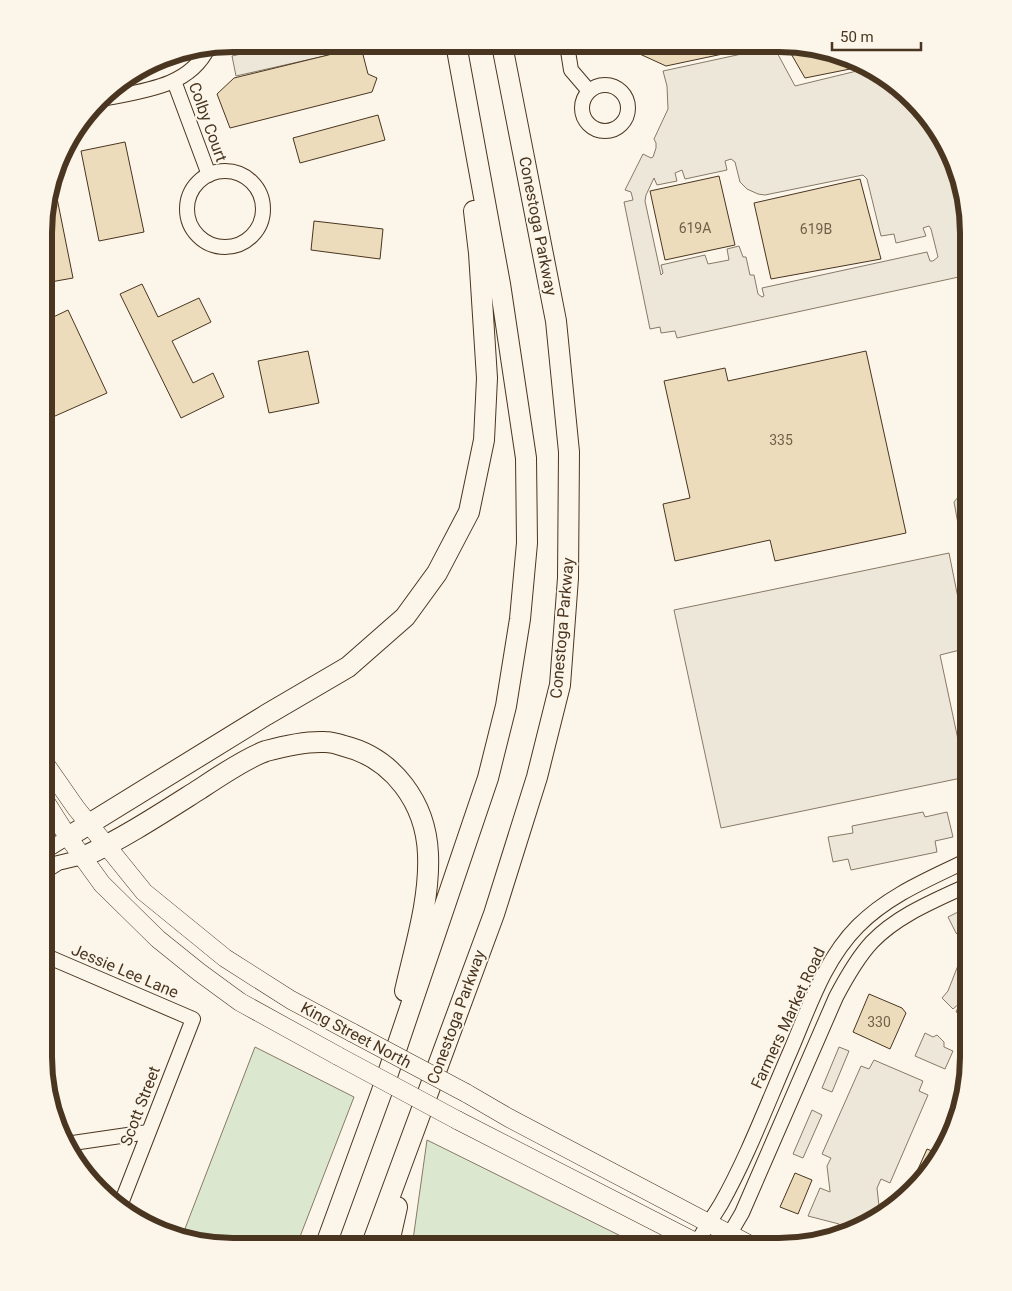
<svg xmlns="http://www.w3.org/2000/svg" width="1012" height="1291" viewBox="0 0 1012 1291" font-family="Roboto,sans-serif">
<style>
.green{fill:#dce7d0;stroke:#887966}
.parking{fill:#ede7d9;stroke:#887966;fill-rule:evenodd}
.building{fill:#ecdcbc;stroke:#4a3520}
.lines{fill:none;stroke-linecap:round;stroke-linejoin:round}
.minor-casing{stroke:#4a3520;stroke-width:16}
.major-casing{stroke:#4a3520;stroke-width:19}
.highway-casing{stroke:#4a3520;stroke-width:22}
.minor{stroke:#fbf6e9;stroke-width:14}
.major{stroke:#fbf6e9;stroke-width:18}
.highway{stroke:#fbf6e9;stroke-width:20}
.major-bridge-casing{stroke:#4a3520;stroke-width:19;stroke-linecap:butt}
.major-bridge{stroke:#fbf6e9;stroke-width:18}
.labels{text-anchor:middle;dominant-baseline:central;stroke-width:4;stroke-linejoin:round;paint-order:stroke}
.number-label{font-size:14px;fill:#725f47}
.street-label{font-size:16px;fill:#4a3520;stroke:#fbf6e9}
.rim{fill:none;stroke:#4a3520;stroke-width:6}
</style>
<rect width="100%" height="100%" fill="#fbf6e9"/>
<!-- green -->
<path class="green" d="M968,485V578L954,502Z
M968,677V727L959,687Z
M255,1047L354,1097L296,1247H221L181,1239Z
M427,1140L643,1247H412Z"/>
<!-- parking -->
<path class="parking" d="M240,44H378L236,76L232,56L241,54Z
M774,47L795,86L865,69L884,76L943,139L962,185L968,234V275L677,338L675,331L661,333L660,327L650,329L624,202L633,200L631,192L625,190L643,154L651,158L653,157L656,148V143L654,139L668,109L667,86L663,71ZM731,159L735,162L740,182L747,189L758,194L765,195L863,175L867,179L881,236L894,234L896,243L926,236L923,228L929,226L931,229L938,257L933,261H930L927,252L762,288L764,296L762,297L758,294L754,275H750L746,257H743L739,246L727,249L729,260L708,264L705,255L661,265L663,273L661,275L645,201L646,195L654,178L657,185L677,181L675,173L682,170L685,179L727,170L725,161Z
M949,553L968,648L940,655L966,777L721,828L674,610Z
M923,812L925,817L947,812L953,837L935,841L937,852L851,870L848,859L833,862L828,837L853,833L852,826Z
M968,907V1017L956,1012L960,1003L953,1009L942,998L948,991L964,950V944L961,938L956,933L948,917Z
M925,1033L933,1037L937,1035L944,1042V1047L953,1051L945,1069L915,1056Z
M839,1047L849,1051L832,1092L822,1088Z
M874,1060L923,1081L919,1091L928,1095L890,1183L881,1179L877,1188L879,1206L873,1222L837,1233L839,1224L808,1216L820,1188L830,1192V1191L827,1166L831,1158L822,1154L861,1066L869,1069Z
M812,1110L822,1115L803,1158L793,1154Z"/>
<!-- building -->
<path class="building" d="M620,45H750L751,48L666,66Z
M786,45H803L860,67L805,78Z
M361,47L368,74L377,78L372,92L230,128L217,94L234,78Z
M378,115L385,140L300,163L293,138Z
M125,142L144,232L99,241L81,151Z
M719,176L735,245L665,260L650,191Z
M860,179L881,259L771,279L754,203Z
M54,183L73,278L45,283V209Z
M314,221L383,229L380,259L311,250Z
M142,284L158,317L199,298L211,322L172,341L193,383L213,373L224,397L181,418L120,294Z
M68,310L107,393L46,420L45,321Z
M308,351L319,403L269,413L258,361Z
M866,351L906,533L775,561L770,540L675,561L663,504L690,498L664,381L725,368L728,381Z
M869,994L902,1008L906,1013L890,1049L853,1032Z
M927,1149L940,1154L936,1163L910,1187Z
M795,1173L812,1180L798,1214L780,1207Z"/>
<g class="lines">
<defs>
<path id="minor" d="M567,45L571,70L589,91
M174,81L209,175
M582 108a23 23 0 1 1 46 0a23 23 0 1 1-46 0Z
M102,99C140,91 189,88 208,48
M187 209a38 38 0 1 1 76 0a38 38 0 1 1-76 0Z
M44,852L68,837
M44,872L58,863L83,857
M44,955L193,1019L120,1206
M66,1144L148,1132
M697,1242C705,1229 713,1217 721,1204C748,1156 768,1102 790,1052C809,1008 824,960 858,926C889,895 929,879 968,860
M722,1247L742,1213L836,997C846,978 857,958 872,942C898,915 934,901 968,885"/>
<path id="major" d="M44,762L76,808L144,892L225,958L291,1000L353,1033
M44,799L68,837L102,884L158,939L199,972L240,1002L338,1056
M466,1093L509,1118L754,1247
M457,1120L705,1247"/>
<path id="highway" d="M68,837L266,715L348,667L405,617L437,573L469,512L484,440L487,378L479,253L474,211
M83,857C124,838 162,813 200,789C218,777 246,758 266,751C284,746 306,741 325,742C331,742 338,744 344,746C393,758 426,803 428,854C430,900 415,946 405,991
M325,1247L382,1091L488,778L506,706L520,619L527,543L526,458L500,284L456,44
M371,1247L494,914L537,777L560,685L568,578L569,452L556,321L502,45
M388,1247L397,1207
M694,1247L697,1242"/>
</defs>
<!-- minor casing -->
<use href="#minor" class="minor-casing"/>
<!-- major casing -->
<use href="#major" class="major-casing"/>
<!-- highway casing -->
<use href="#highway" class="highway-casing"/>
<!-- minor -->
<use href="#minor" class="minor"/>
<!-- major -->
<use href="#major" class="major"/>
<!-- highway -->
<use href="#highway" class="highway"/>
<defs>
<path id="major-bridge" d="M353,1033L466,1093
M338,1056L457,1120"/>
</defs>
<!-- major-bridge casing -->
<use href="#major-bridge" class="major-bridge-casing"/>
<!-- major-bridge -->
<use href="#major-bridge" class="major-bridge"/>
</g>
<g class="labels">
<!-- number labels -->
<g class="number-label">
<text x="695" y="228">619A</text>
<text x="816" y="229">619B</text>
<text x="781" y="440">335</text>
<text x="879" y="1022">330</text>
</g>
<!-- street labels -->
<g class="street-label">
<text transform="translate(208 122) rotate(70)">Colby Court</text>
<text transform="translate(538 226) rotate(79)">Conestoga Parkway</text>
<text transform="translate(562 628) rotate(-85)">Conestoga Parkway</text>
<text transform="translate(125 971) rotate(23)">Jessie Lee Lane</text>
<text transform="translate(456 1017) rotate(-70)">Conestoga Parkway</text>
<text transform="translate(788 1018) rotate(-65)">Farmers Market Road</text>
<text transform="translate(356 1035) rotate(28)">King Street North</text>
<text transform="translate(140 1106) rotate(-69)">Scott Street</text>
</g>
</g>
<!-- crop -->
<path d="M0 0H1012V1291H0ZM233 52H779A181 181 0 0 1 960 233V1057A181 181 0 0 1 779 1238H233A181 181 0 0 1 52 1057V233A181 181 0 0 1 233 52Z" fill="#fbf6e9" fill-rule="evenodd"/>
<path class="rim" d="M233 52H779A181 181 0 0 1 960 233V1057A181 181 0 0 1 779 1238H233A181 181 0 0 1 52 1057V233A181 181 0 0 1 233 52Z"/>
<!-- scale -->
<path d="M832 42v8h89v-8" fill="none" stroke="#4a3520" stroke-width="2.5"/>
<text x="840" y="42" font-size="15" fill="#4a3520" stroke="#fbf6e9" stroke-width="4" paint-order="stroke">50 m</text>
</svg>
